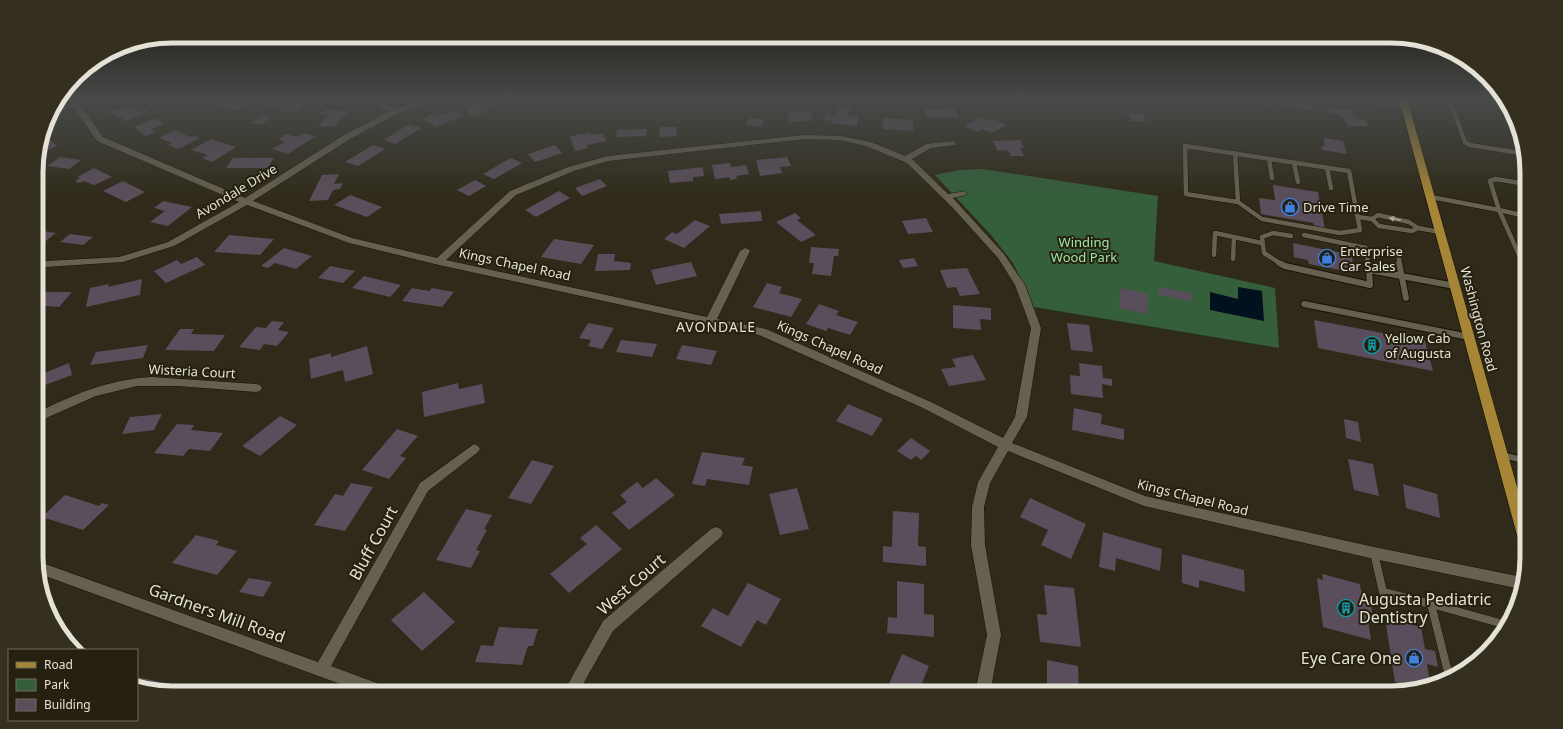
<svg xmlns="http://www.w3.org/2000/svg" width="1563" height="729" viewBox="0 0 1563 729" font-family="'Noto Sans',sans-serif">
<style>
.green{fill:#355f3a}
.water{fill:#01111d}
.building{fill:#5b4e5c}
.lines{fill:none;stroke-linecap:round;stroke-linejoin:round}
.service-far2-casing{stroke:#171203;stroke-width:5.5}
.service-far1-casing{stroke:#171203;stroke-width:8}
.service-casing{stroke:#171203;stroke-width:9}
.minor-casing{stroke:#171203;stroke-width:1}
.primary-casing{stroke:#171203;stroke-width:1}
.service-far2{stroke:#66604e;stroke-width:4.5}
.service-far1{stroke:#66604e;stroke-width:6}
.service{stroke:#66604e;stroke-width:8}
.minor{fill:#66604e;fill-rule:evenodd}
.primary{fill:#a68537;fill-rule:evenodd}
.oneway{fill:#aba799}
.labels{text-anchor:middle;dominant-baseline:central;stroke-width:4;stroke-linejoin:round;paint-order:stroke}
.street-label{font-size:13px;fill:#e4e1d6;stroke:#25200f}
.poi-label{font-size:13px;fill:#e4e1d6;stroke:#25200f;text-anchor:start}
.park-label{font-size:13px;fill:#9be7a3;stroke:#25200f}
.neighbourhood-label{font-size:14px;letter-spacing:1px;fill:#e4e1d6;stroke:#25200f}
.near-street-label{font-size:16px;fill:#e4e1d6;stroke:#25200f}
.near-poi-label{font-size:16px;fill:#e4e1d6;stroke:#25200f;text-anchor:start}
.rim{fill:none;stroke:#e4e1d6;stroke-width:5}
</style>
<rect width="100%" height="100%" fill="#2f2a19"/>
<!-- green -->
<path class="green" d="M983,169L1158,196L1154,261L1275,288L1279,348L1034,307L1013,263L991,235L935,175L959,170Z"/>
<!-- water -->
<path class="water" d="M1238,287L1262,291L1264,321L1210,310V292L1238,299Z"/>
<!-- building -->
<path class="building" d="M101,99H120V100L104,104Z
M221,99H235L250,104L237,111L212,104Z
M274,99L295,101L297,99H310L297,112L277,111L280,108L266,107Z
M487,99H496L500,103L487,107L490,110L472,116L463,104Z
M515,99H533V100L519,104Z
M1239,99H1272V105L1239,100Z
M1284,101L1313,105L1314,111L1285,107Z
M127,105L138,112L145,109L150,111L127,121L110,112Z
M838,105L851,106L848,116L858,117L857,126L832,123L833,121L824,120L826,114L835,115Z
M946,108H955L958,118L926,117L924,109H946Z
M325,109L349,111L334,127L318,126L328,115H320Z
M1327,109H1350L1358,119L1365,120L1369,126H1349L1339,114H1331Z
M453,110L463,115L436,127L423,119L438,112L442,115Z
M810,111L813,120L790,122L786,113Z
M1127,113H1143L1146,122L1131,121Z
M261,116L271,117L261,125L251,123Z
M980,117L990,121L994,119L1006,125L992,133L983,129L977,132L965,126Z
M156,118L164,124L151,129L155,132L146,136L134,127Z
M749,118L764,120L762,127L746,125Z
M883,118L913,120V131L883,129Z
M409,124L421,128L395,144L384,140Z
M660,127H677L676,136L659,137Z
M647,129L646,136L616,137L617,130Z
M175,130L190,137L193,135L200,138L178,149L168,145L172,143L159,138Z
M304,133L316,136L288,154L272,149L285,142L278,139L286,134L297,137Z
M590,133L591,135L603,133L606,141L587,145L588,148L575,151L570,136Z
M44,135L57,146L39,153L41,144Z
M1324,138L1343,141L1347,154L1322,150L1321,146H1325Z
M211,139L236,147L212,162L202,158L208,155L191,150Z
M1020,140L1024,148H1020L1024,156H1011L1008,150L998,151L993,141Z
M373,145L385,149L358,166L345,162Z
M555,145L562,153L535,162L528,154Z
M60,157L81,160L69,169L47,166Z
M787,157L791,166L780,167L782,173L760,176L756,160Z
M233,158H274L267,168H226Z
M511,158L522,163L494,179L483,174Z
M730,163L731,167L746,165L749,174L736,176L737,179L730,180L729,177L715,179L712,165Z
M703,167L704,176L693,177V181L670,183L668,171Z
M94,168L112,177L94,185L84,181L79,183L75,181L80,178L77,177Z
M339,174L334,184L343,183L340,189L333,190L328,200L309,201L322,175Z
M600,179L607,186L582,196L575,188Z
M475,180L486,186L469,196L457,190Z
M123,181L145,192L126,202L103,191Z
M1273,185L1318,192L1325,229L1314,227L1313,223L1261,214L1259,198L1275,200Z
M559,191L570,198L536,217L525,210Z
M350,195L382,207L367,217L334,205Z
M163,201L192,207L168,226L150,222L165,211L154,208Z
M761,211L762,221L721,224L719,214Z
M795,213L801,218L797,220L816,235L801,242L776,222Z
M926,218L933,232L908,234L902,221Z
M695,220L710,226L684,248L664,239L672,232L677,234Z
M36,230L56,233L42,244L36,243Z
M70,234L93,237L83,245L60,242Z
M229,235L274,239L260,255L214,252Z
M554,239L594,245L581,264L541,257Z
M1293,243L1352,255L1354,273L1309,264L1308,260L1294,257Z
M811,247L839,249L838,256H834L831,276L812,274L814,263H809Z
M284,248L312,256L296,269L275,263L268,268L261,266Z
M598,254H615L614,261L631,263L630,270L595,271Z
M197,257L205,265L166,283L154,271L177,260L181,264Z
M914,258L918,266L903,268L899,260Z
M691,262L697,276L656,285L651,270Z
M330,266L355,271L343,283L318,278Z
M967,268L980,294L960,296L956,287L947,288L940,270Z
M364,276L401,285L390,297L352,288Z
M142,279L140,295L86,307L90,288L109,284L108,287Z
M767,283L782,287L779,293L802,299L791,317L753,307Z
M1159,287L1191,293L1192,301L1159,295Z
M412,288L429,291L432,288L454,292L442,307L402,301Z
M1121,288L1148,294L1147,314L1119,308Z
M37,292H72L59,307L44,306L37,314Z
M819,304L839,311L836,315L858,322L850,335L828,328L826,331L806,324Z
M953,305L991,308V320L980,319L981,330L953,328Z
M1314,320L1425,341L1433,371L1318,348Z
M272,321L284,322L278,330L289,332L277,346L264,344L260,350L239,347L256,327L266,328Z
M588,323L614,328L602,349L588,346L591,340L579,338Z
M1067,323L1089,325L1093,352L1071,350Z
M180,329H194L191,334L225,335L214,351L165,350Z
M621,340L657,344L652,357L616,352Z
M148,345L143,358L90,365L96,352Z
M682,345L717,351L711,365L676,359Z
M367,346L373,374L345,382L343,370L311,379L309,359L331,353V357Z
M973,355L986,380L949,386L941,369L956,367L952,359Z
M69,363L72,375L37,388V376Z
M1079,363L1102,366L1103,378L1112,379V386L1102,384L1103,398L1071,394L1070,375L1080,376Z
M458,383L459,389L482,384L485,403L424,417L422,392Z
M848,404L883,419L872,436L836,421Z
M1074,408L1102,414L1101,424L1124,429V440L1072,430Z
M162,414L154,430L122,434L130,417Z
M280,416L297,425L260,456L242,446Z
M1344,419L1358,422L1361,442L1346,438Z
M177,424L194,425L191,430L223,433L210,451L189,449L183,456L154,453Z
M397,429L418,436L400,456L406,458L389,479L362,470Z
M911,438L930,451L921,460L916,456L911,460L897,451Z
M702,452L745,458L742,465L753,467L749,485L707,479L705,486L692,484Z
M1348,459L1373,464L1379,496L1354,490Z
M532,460L554,466L531,504L508,498Z
M656,478L675,495L629,530L612,513L627,502L620,495L637,482L643,488Z
M351,483L373,487L345,531L314,525L335,494L343,496Z
M1403,484L1437,494L1440,518L1406,508Z
M797,488L809,529L780,535L769,494Z
M65,495L99,506L102,503L109,505L83,530L42,517Z
M1030,498L1086,524L1071,559L1041,545L1048,530L1020,517Z
M466,509L492,515L484,529L487,530L476,550L480,551L471,568L436,560Z
M893,511L919,513L918,546L926,547V566L883,562V546L892,547Z
M596,525L622,549L569,593L550,574L587,544L580,538Z
M1103,532L1162,549L1160,571L1116,558L1115,571L1099,567Z
M196,535L219,541L216,545L237,551L217,575L172,563Z
M1182,554L1244,570L1245,592L1199,580V588L1182,583Z
M1322,574L1360,584L1361,591L1366,592L1368,604H1371L1372,613L1367,612L1371,640L1323,627L1317,578L1323,580Z
M249,578L272,582L263,597L239,592Z
M897,581L924,584V614L934,615V637L887,633L888,617L897,618Z
M748,583L781,599L766,625L757,620L741,647L701,626L713,608L728,616Z
M1044,585L1074,588L1081,647L1040,642L1037,614L1047,615Z
M424,592L455,622L422,651L391,620Z
M1385,618L1421,627L1425,649L1435,651L1438,667L1427,664L1430,682L1415,688L1395,682Z
M499,627L538,629L533,646H528L522,665L475,662L481,645L493,646Z
M902,654L929,666L918,693H885Z
M1047,660L1078,666L1079,693H1047Z
M137,677L178,686L173,693L137,686Z"/>
<g class="lines">
<defs>
<path id="service-far2" d="M1449,99L1465,142L1470,145L1526,154
M1185,146L1349,171L1360,230L1340,233L1262,219L1238,202L1186,194Z
M1235,153L1238,202
M1269,159L1272,178
M1294,163L1298,182
M1327,168L1331,188
M1431,197L1499,210L1490,181L1496,179L1526,184
M1499,210L1523,264
M1499,210L1526,216
M1358,217L1372,219L1379,226L1412,231L1418,228
M1372,219L1378,215L1409,222L1418,228L1440,232
M1304,235L1366,248L1368,264
M1214,255L1215,233L1262,243
M1398,255L1400,264
M1233,259L1234,237
M1281,264L1264,253L1262,237L1273,233L1291,236"/>
<path id="service-far1" d="M1279,263L1285,266L1370,285L1369,270L1455,286
M1368,263L1369,270
M1399,263L1406,298
M1522,263L1526,265
M1304,304L1469,337
M1502,455L1527,461"/>
<path id="service" d="M1374,553L1383,592L1431,604
M1449,676L1431,604L1507,625"/>
<path id="minor" d="M68,99H76L103,137L245,198L344,135L388,112L366,99H376L395,109L427,99H440L397,114L350,139L253,201L352,238L437,258L510,191L568,167L608,156L804,135L840,136L871,142L905,156L926,144L955,141V145L931,148L912,159L948,194L966,191V195L953,198L1004,254L1025,285L1041,328L1027,417L1012,443L1145,496L1374,547L1522,577L1521,589L1374,559L1144,506L1008,451L990,483L984,507L985,545L1001,635L990,693H975L987,635L971,545L972,507L978,482L998,447L923,408L759,335L439,265L349,243L247,205L174,246L123,262L46,267L37,265V259L46,261L119,257L168,242L239,202L97,141ZM804,139L840,140L866,146L907,163L952,207L998,258L1015,285L1031,328L1015,417L1003,438L931,402L766,329L717,319L750,251L748,249L745,248L740,251L707,317L446,260L516,195L574,171L608,161Z
M1355,99H1374L1406,105L1410,107L1406,109L1359,101Z
M152,377L256,384L260,385L262,388L260,391L256,392L178,386H137L96,396L37,422V413C73,394 111,379 152,377Z
M474,444L478,446L480,449L478,452L428,491L331,666L390,688L392,693H365L37,573V561L318,662L420,483Z
M716,527L721,529L723,533L721,537L613,631L578,693H563L603,621L711,529Z"/>
<path id="primary" d="M1399,99H1407L1527,522V552L1522,550L1520,546Z"/>
</defs>
<!-- service-far2 casing -->
<use href="#service-far2" class="service-far2-casing"/>
<!-- service-far1 casing -->
<use href="#service-far1" class="service-far1-casing"/>
<!-- service casing -->
<use href="#service" class="service-casing"/>
<!-- minor casing -->
<use href="#minor" class="minor-casing"/>
<!-- primary casing -->
<use href="#primary" class="primary-casing"/>
<!-- service-far2 -->
<use href="#service-far2" class="service-far2"/>
<!-- service-far1 -->
<use href="#service-far1" class="service-far1"/>
<!-- service -->
<use href="#service" class="service"/>
<!-- minor -->
<use href="#minor" class="minor"/>
<!-- primary -->
<use href="#primary" class="primary"/>
</g>
<!-- one-way arrows -->
<defs><path id="oneway-solid" d="M-6-.8H1V-3.2L6.5 0L1 3.2V.8H-6Z"/></defs>
<use class="oneway" href="#oneway-solid" transform="translate(1395 219) rotate(-168)"/>
<!-- sky -->
<linearGradient id="sky" x2="0" y2="1"><stop stop-color="#1a170e"/><stop offset="0.49" stop-color="#474a49"/><stop offset="1" stop-color="#474a49" stop-opacity="0"/></linearGradient>
<rect width="1563" height="201" fill="url(#sky)"/>
<!-- icons -->
<defs>
<symbol id="shop-ring" viewBox="-11 -11 22 22"><circle r="9.5" fill="#25200f" stroke="#3f7fe0" stroke-width="1.5"/><path d="M-5-2.5h2.3a2.7 3.5 0 0 1 5.4 0H5L5.5 6h-11ZM-1.5-2.5h3a1.5 2.3 0 0 0-3 0Z" fill="#3f7fe0"/></symbol>
<symbol id="building-ring" viewBox="-11 -11 22 22"><circle r="9.5" fill="#25200f" stroke="#0f9aa8" stroke-width="1.5"/><path d="M-4-6H4V6H1V3H-1V6H-4ZM-2.5-4.3h1.7v1.8h-1.7ZM.8-4.3h1.7v1.8H.8ZM-2.5-1h1.7V.8h-1.7ZM.8-1h1.7V.8H.8Z" fill="#0f9aa8"/></symbol>
</defs>
<g fill-rule="evenodd">
<use href="#shop-ring" x="1280" y="197" width="20" height="20"/>
<use href="#shop-ring" x="1317" y="248" width="20" height="20"/>
<use href="#building-ring" x="1362" y="335" width="20" height="20"/>
<use href="#building-ring" x="1336" y="598" width="20" height="20"/>
<use href="#shop-ring" x="1404" y="648" width="20" height="20"/>
</g>
<g class="labels">
<!-- street labels -->
<g class="street-label">
<text transform="translate(236 191) rotate(-31)">Avondale Drive</text>
<text transform="translate(515 264) rotate(12)">Kings Chapel Road</text>
<text transform="translate(1479 319) rotate(75)">Washington Road</text>
<text transform="translate(830 347) rotate(24)">Kings Chapel Road</text>
<text transform="translate(192 371) rotate(3)">Wisteria Court</text>
<text transform="translate(1193 497) rotate(14)">Kings Chapel Road</text>
</g>
<!-- poi labels -->
<g class="poi-label">
<text x="1303" y="207">Drive Time</text>
<text x="1340" y="251">Enterprise<tspan x="1340" dy="15">Car Sales</tspan></text>
<text x="1385" y="338">Yellow Cab<tspan x="1385" dy="15">of Augusta</tspan></text>
</g>
<!-- park labels -->
<g class="park-label">
<text x="1084" y="242">Winding<tspan x="1084" dy="15">Wood Park</tspan></text>
</g>
<!-- neighbourhood labels -->
<g class="neighbourhood-label">
<text x="716" y="326">AVONDALE</text>
</g>
<!-- near-street labels -->
<g class="near-street-label">
<text transform="translate(373 543) rotate(-61)">Bluff Court</text>
<text transform="translate(631 584) rotate(-41)">West Court</text>
<text transform="translate(217 613) rotate(20)">Gardners Mill Road</text>
</g>
<!-- near-poi labels -->
<g class="near-poi-label">
<text x="1359" y="599">Augusta Pediatric<tspan x="1359" dy="18">Dentistry</tspan></text>
<text x="1401" y="658" text-anchor="end">Eye Care One</text>
</g>
</g>
<!-- crop -->
<path d="M0 0H1563V729H0ZM172 43H1391A129 129 0 0 1 1520 172V557A129 129 0 0 1 1391 686H172A129 129 0 0 1 43 557V172A129 129 0 0 1 172 43Z" fill="#342f1f" fill-rule="evenodd"/>
<path class="rim" d="M172 43H1391A129 129 0 0 1 1520 172V557A129 129 0 0 1 1391 686H172A129 129 0 0 1 43 557V172A129 129 0 0 1 172 43Z"/>
<!-- legend -->
<rect x="8" y="649" width="130" height="72" fill="#25200f" stroke="#716d5f"/>
<rect x="16" y="662" width="20" height="6" fill="#a68537" stroke="#716d5f"/>
<text x="44" y="669" font-size="12" fill="#e4e1d6">Road</text>
<rect x="16" y="679" width="20" height="12" fill="#355f3a" stroke="#716d5f"/>
<text x="44" y="689" font-size="12" fill="#e4e1d6">Park</text>
<rect x="16" y="699" width="20" height="12" fill="#5b4e5c" stroke="#716d5f"/>
<text x="44" y="709" font-size="12" fill="#e4e1d6">Building</text>
</svg>
